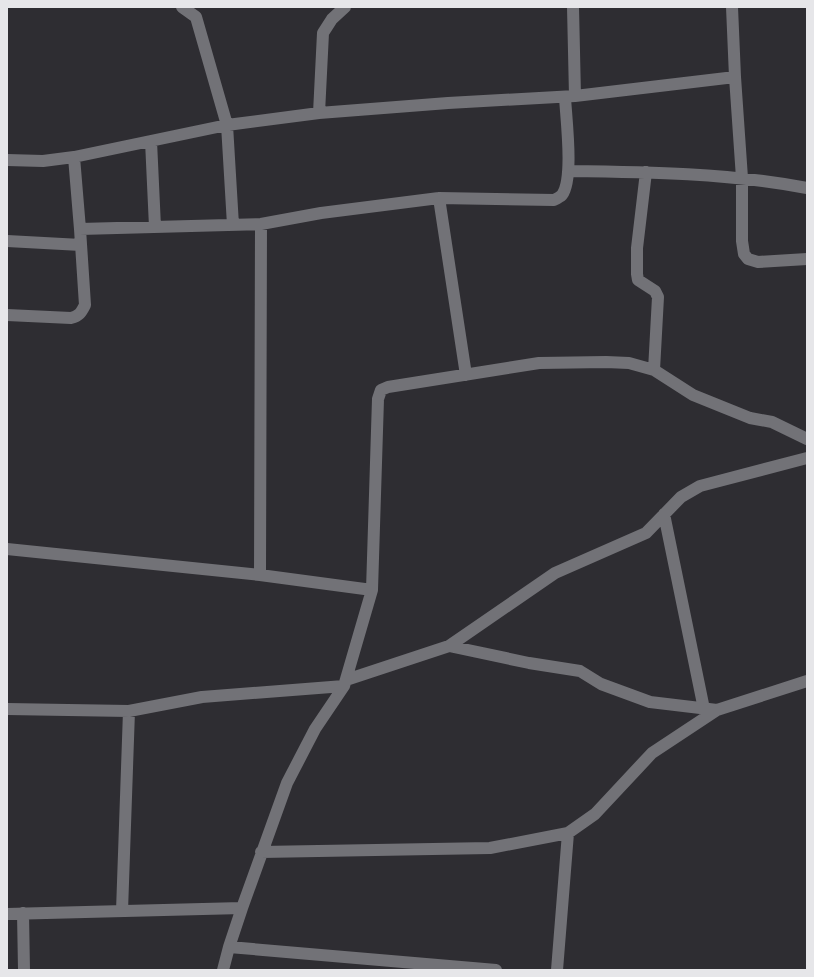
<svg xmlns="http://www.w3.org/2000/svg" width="814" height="977" viewBox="0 0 814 977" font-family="'Fira Sans',sans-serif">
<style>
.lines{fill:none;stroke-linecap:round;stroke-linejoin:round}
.minor{stroke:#727277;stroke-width:12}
</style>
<rect width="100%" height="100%" fill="#2e2d32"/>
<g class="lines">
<!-- minor -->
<path class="minor" d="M182,7L196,17L227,125L233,225
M573,7L575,96
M732,7L735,77L742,178V241L744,254L748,259L758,262L807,259
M319,113L323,33L332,19L345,7
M151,141L155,227
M7,160L43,161L74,157L227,125L319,113L448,103L575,96L735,77
M568,171C648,172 728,173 807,188
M646,172L637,248V274L638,280L655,291L658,297L654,370
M439,198L466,375
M80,229L261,224L321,213L439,198L554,200C556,199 560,197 562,195C574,179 566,118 565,97
M7,241L81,245
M7,315L71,318C79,316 81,313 85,305L80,229L74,157
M664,514L704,709
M7,549L260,575L372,590
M260,575L261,224
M449,646L529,663L580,671L601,684L650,702L717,710
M346,680L449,646L555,573L646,533L681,497L700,486L807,458
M7,709L129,711L202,697L344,686
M261,852L490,848L568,833L595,814L652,753L717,710L807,681
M122,911L129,711
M23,913L24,970
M7,914L242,908
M229,947L496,970
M223,970L229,947L242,908L287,783L315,729L344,686L372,590L378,399L381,390L388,387L539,363L606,362L629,363L654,370L693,395L750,418L772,422L807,439
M557,970L568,833"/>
</g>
<!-- border -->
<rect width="814" height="977" fill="none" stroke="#e6e6e9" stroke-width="16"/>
</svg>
